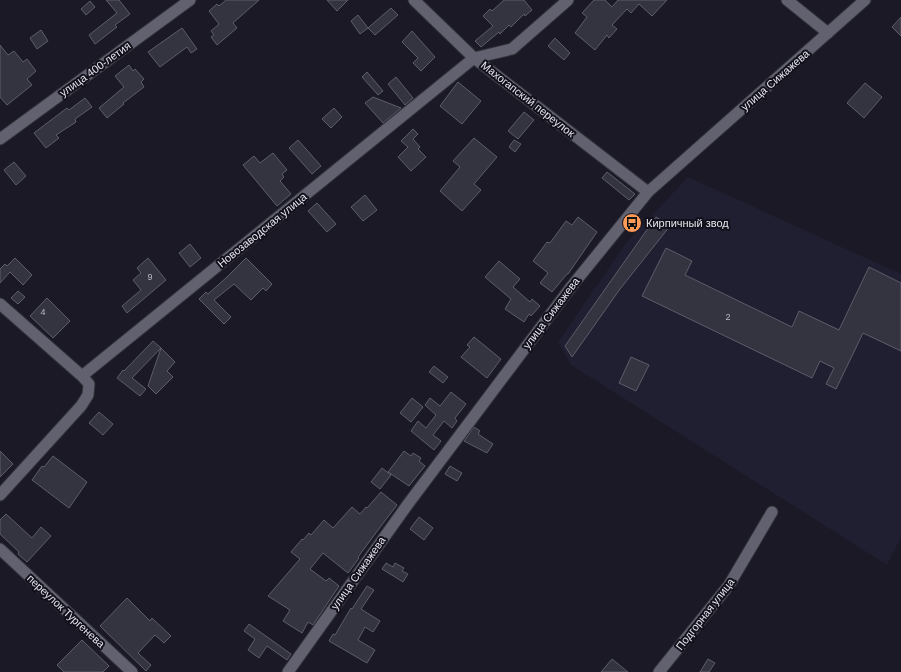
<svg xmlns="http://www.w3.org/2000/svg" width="901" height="672" viewBox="0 0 901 672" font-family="Helvetica,sans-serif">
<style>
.built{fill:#201f31}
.building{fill:#343340;stroke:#5d5d6b}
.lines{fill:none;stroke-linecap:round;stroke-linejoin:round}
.minor-casing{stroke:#32323b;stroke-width:13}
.minor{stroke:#626170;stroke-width:11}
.labels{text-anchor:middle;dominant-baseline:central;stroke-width:4;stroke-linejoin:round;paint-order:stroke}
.number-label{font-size:9px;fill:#b9b8c2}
.street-label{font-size:11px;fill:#e5e5ee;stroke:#11101b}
.poi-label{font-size:11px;fill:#e5e5ee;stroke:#11101b;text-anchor:start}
</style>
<rect width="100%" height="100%" fill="#1a1925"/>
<!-- built -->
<path class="built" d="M688,177L901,274V537L887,565L571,365L558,342L626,243Z"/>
<!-- building -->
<path class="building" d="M106,0H119L130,14L115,25L117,27L95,44L89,35L117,13Z
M226,0H259L233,23L237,28L217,45L211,37L214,35L211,31L219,24L209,11L217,4L219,6Z
M327,0H348L337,11Z
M504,0H524L532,10L525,16L524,14L511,27L509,25L500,34L499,32L481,47L475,41L493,26L483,16L490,9L492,11Z
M594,0H605L612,7L618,0H667L652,16L639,4L631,13L627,9L612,25L617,29L609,38L607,35L595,50L575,33L587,17L582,13Z
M90,1L95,7L86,15L81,9Z
M391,8L398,15L375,35L368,28Z
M358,15L368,28L360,34L351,21Z
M901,17V36L892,27Z
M182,28L197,49L191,53L187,47L160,67L148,52Z
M41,30L48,41L37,49L30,38Z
M412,31L435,57L421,71L413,63L418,58L402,42Z
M555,38L570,53L564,60L548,46Z
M0,45L8,55L14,51L23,62L27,59L36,71L27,79L32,85L7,105L0,97Z
M129,65L133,71L135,69L144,79L141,82L144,87L123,103L124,104L107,118L99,108L124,87L115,76Z
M367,72L383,91L378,95L362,77Z
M396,77L413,98L405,105L388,84Z
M458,82L481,101L462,124L440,106Z
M865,83L882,97L864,118L847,103Z
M373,97L401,108L383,123L365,103Z
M85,98L92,107L75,119L76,122L56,135L59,138L46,148L34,133L67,108L69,110Z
M334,108L342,117L331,128L322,119Z
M524,112L534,120L518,139L508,131Z
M413,129L418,134L413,139L420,147L418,149L426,157L411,171L398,157L408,147L401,141Z
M474,138L497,157L474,184L481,190L462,211L440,191L460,167L453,161Z
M298,140L321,166L312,174L289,148Z
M514,140L521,144L515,152L509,147Z
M273,153L287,170L282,174L284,177L280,181L291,194L277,206L243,165L254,156L260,163Z
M14,162L26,176L16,185L4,170Z
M607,172L635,194L629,200L602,178Z
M365,195L377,210L363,221L351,207Z
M317,203L336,224L327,232L308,211Z
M578,217L597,232L568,274H567L552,292L540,283L548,273L533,261L547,242L550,243L566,221L572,225Z
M656,217L670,226L620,289L572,357L565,346Z
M190,244L201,258L190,267L179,253Z
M666,248L692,261L685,275L792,327L799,311L839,330L869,267L901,283V351L863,333L836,389L826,384L834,368L820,361L812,378L642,296Z
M15,258L32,275L23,285L10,272L0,283V269L5,264L7,266Z
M148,258L166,280L127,313L122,306L141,290L133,280L141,273L137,268Z
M246,258L272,284L266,291L263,288L251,300L234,284L214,300L231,317L224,324L199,299L206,292L208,294L227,277Z
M499,261L520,279L513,287L530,302L532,299L540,306L531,316L529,314L524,322L505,309L511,299L485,277Z
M18,291L25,297L18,304L11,298Z
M47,298L70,321L53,338L30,316Z
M474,337L501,359L487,378L461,357L470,347L467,345Z
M153,341L161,348L132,378L146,389L140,396L117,378L123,370L124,371Z
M161,348L175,362L167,371L173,377L156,394L148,386Z
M631,357L649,365L636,391L619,383Z
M434,366L448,377L443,383L429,372Z
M451,392L466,404L455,418L457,421L452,428L444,421L433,435L441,441L434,450L411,431L418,421L426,428L436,415L425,405L430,398L440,406Z
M412,398L423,407L411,422L400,413Z
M99,412L113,424L103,435L89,423Z
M474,427L480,431L478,434L493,444L487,453L464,441Z
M0,451L13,464L0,477Z
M404,451L411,456L413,453L421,458L419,461L425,466L409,486L388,472Z
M53,456L87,482L69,508L32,480L42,466L44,467Z
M450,466L462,473L457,481L445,474Z
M382,468L391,475L380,489L371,482Z
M381,492L397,505L384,522L358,557L359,558L348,573L323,553L310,569L326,581L329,578L339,586L313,625L308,622L302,633L283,621L290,610L268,596L300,559L291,552L302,539L303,540L309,533L311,535L324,520L333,528L352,507L360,514L366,507L367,508Z
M6,514L32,538L41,527L51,536L27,562L18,554L19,552L0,534V520Z
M419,517L433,528L424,540L410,529Z
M386,563L393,567L395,563L404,568L402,571L408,574L403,582L382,569Z
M367,586L374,590L361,609L380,621L373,632L365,627L358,640L375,650L367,663L329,641L333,634L335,635L351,608L352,609Z
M127,598L150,621L152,618L171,636L164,643L155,635L138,653L151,665L146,671L100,626Z
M249,624L291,654L287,660L267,646L259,658L248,650L255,639L244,631Z
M82,640L109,666L103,672H64L57,665Z
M612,659L628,672H601Z
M708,659L715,663L709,672H700Z"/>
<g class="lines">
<defs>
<path id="minor" d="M414,0L474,58L648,192
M787,0L828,33
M0,139L190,0
M0,304L82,376
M0,495L81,406L88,395L89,384L82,376L474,58L512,49L568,0
M0,549L132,672
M288,672L408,504L571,287L648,192L865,0
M659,672L729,585L772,512"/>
</defs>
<!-- minor casing -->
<use href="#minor" class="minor-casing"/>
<!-- minor -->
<use href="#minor" class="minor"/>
</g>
<!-- icons -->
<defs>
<symbol id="bus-disc" viewBox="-11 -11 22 22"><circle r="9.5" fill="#fe9b59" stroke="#11101b"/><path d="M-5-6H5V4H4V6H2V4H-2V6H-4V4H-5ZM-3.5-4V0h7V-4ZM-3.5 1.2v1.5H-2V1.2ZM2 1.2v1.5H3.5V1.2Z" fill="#111"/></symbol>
</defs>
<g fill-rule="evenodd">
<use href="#bus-disc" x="621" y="212" width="22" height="22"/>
</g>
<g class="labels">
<!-- number labels -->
<g class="number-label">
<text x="150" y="277">9</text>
<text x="43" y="312">4</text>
<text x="728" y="317">2</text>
</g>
<!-- street labels -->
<g class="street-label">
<text transform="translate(95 69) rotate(-36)">улица 400-летия</text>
<text transform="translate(775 80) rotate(-41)">улица Сижажева</text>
<text transform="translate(528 99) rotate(38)">Махогапский переулок</text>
<text transform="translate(262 230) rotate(-39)">Новозаводская улица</text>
<text transform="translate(551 313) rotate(-53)">улица Сижажева</text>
<text transform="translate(358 573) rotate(-55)">улица Сижажева</text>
<text transform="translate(66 611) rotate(43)">переулок Тургенева</text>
<text transform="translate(705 614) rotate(-52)">Подгорная улица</text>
</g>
<!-- poi labels -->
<g class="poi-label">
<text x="646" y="223">Кирпичный звод</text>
</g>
</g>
</svg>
